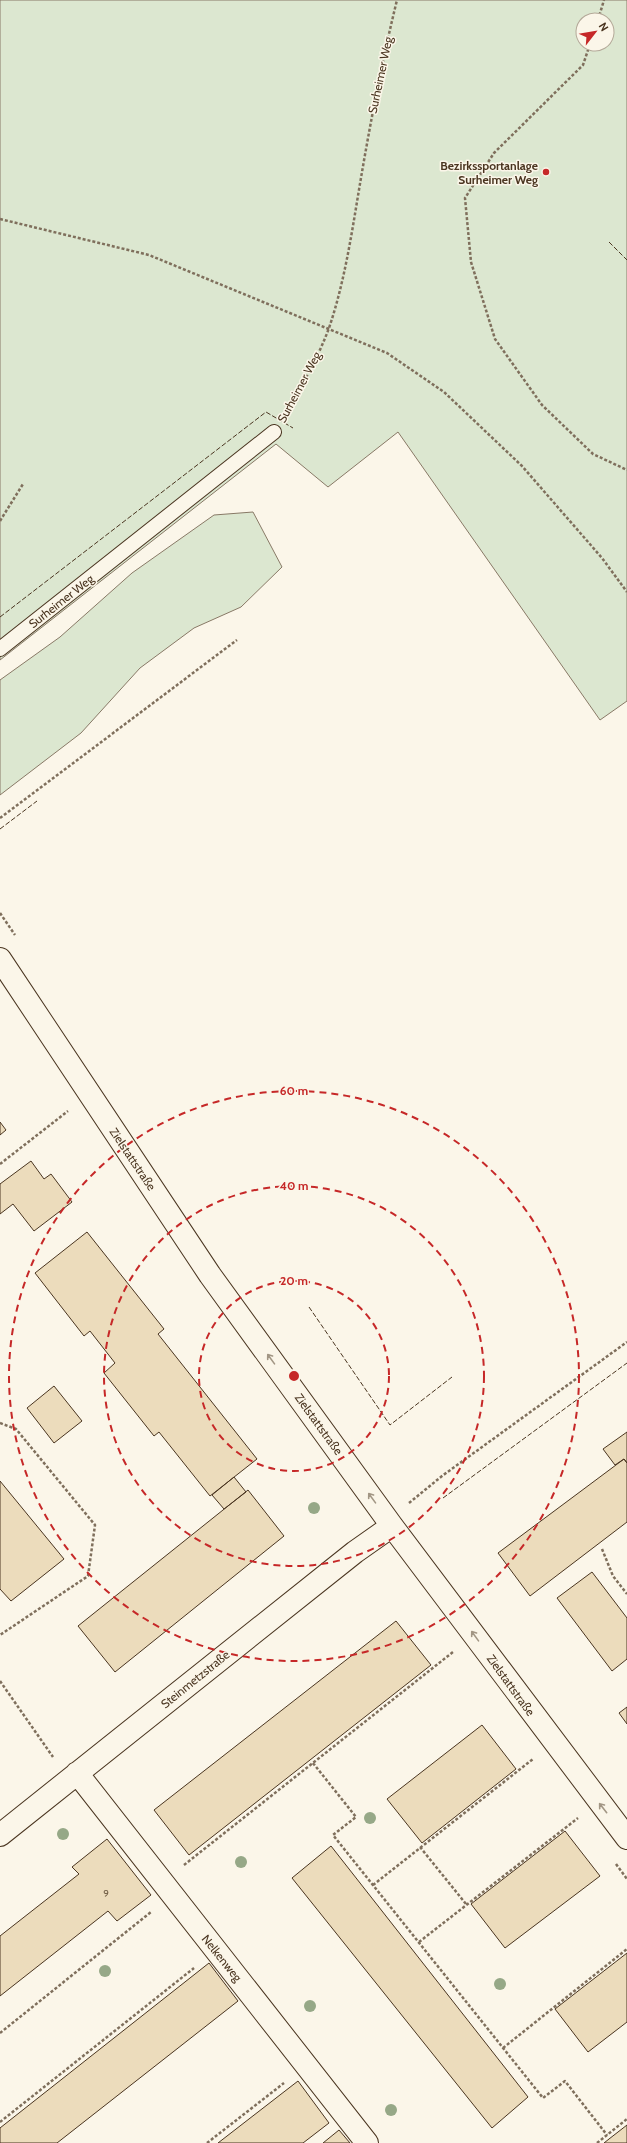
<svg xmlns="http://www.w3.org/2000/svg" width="627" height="2143" viewBox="0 0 627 2143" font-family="Cabin,sans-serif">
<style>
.green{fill:#dce7d0;stroke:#887966;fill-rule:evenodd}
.building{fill:#ecdcbc;stroke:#4a3520}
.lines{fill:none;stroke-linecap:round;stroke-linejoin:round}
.lane-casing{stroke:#4a3520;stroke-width:16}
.street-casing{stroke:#4a3520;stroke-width:24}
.path{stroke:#7f6f5c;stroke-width:2.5;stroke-dasharray:3 2;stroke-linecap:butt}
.lane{stroke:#fbf6e9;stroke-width:14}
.street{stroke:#fbf6e9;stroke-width:22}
.fence{stroke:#4a3520;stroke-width:1;stroke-dasharray:5 2;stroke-linecap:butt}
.tree{fill:#96a887}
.oneway{stroke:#a29684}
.ring{fill:none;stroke:#c62828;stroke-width:2;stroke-dasharray:7 5}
.poi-dot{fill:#c62828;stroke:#fbf6e9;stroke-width:1.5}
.labels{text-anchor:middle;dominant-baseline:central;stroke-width:3;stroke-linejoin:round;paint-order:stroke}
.number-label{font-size:10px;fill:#725f47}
.street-label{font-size:12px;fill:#4a3520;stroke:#fbf6e9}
.poi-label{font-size:12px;font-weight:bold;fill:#4a3520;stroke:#fbf6e9;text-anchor:end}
.centre{fill:#c62828;stroke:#fbf6e9;stroke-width:2}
.ring-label{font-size:12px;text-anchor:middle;font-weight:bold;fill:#c62828;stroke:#fbf6e9;stroke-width:3;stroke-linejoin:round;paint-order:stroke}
</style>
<rect width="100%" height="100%" fill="#fbf6e9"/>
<!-- green -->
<path class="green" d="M0,0H627V701L600,720L398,432L328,487L276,444L0,660ZM583,20H607V44H583Z
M253,512L282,567L241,607L194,628L140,668L81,733L0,795V680L60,637L132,573L214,515Z"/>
<!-- building -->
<path class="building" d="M0,1122L6,1130L0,1135Z
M31,1161L44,1179L51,1174L72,1202L34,1231L13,1204L0,1214V1184Z
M87,1232L164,1329L158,1334L257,1459L210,1496L159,1432L154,1436L104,1373L115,1363L90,1331L84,1336L35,1273Z
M54,1386L82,1421L54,1443L27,1408Z
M627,1432V1463L624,1459L615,1465L603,1449Z
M624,1459L627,1463V1522L530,1596L498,1553Z
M234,1477L246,1492L224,1509L212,1495Z
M0,1481L64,1559L11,1601L0,1589Z
M248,1490L284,1536L115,1672L78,1626Z
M592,1572L627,1618V1659L612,1671L557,1598Z
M396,1621L431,1665L189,1855L154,1810Z
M627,1707V1724L619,1713Z
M482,1725L516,1769L422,1843L387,1799Z
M565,1831L600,1876L505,1948L471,1904Z
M107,1839L151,1895L117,1921L108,1911L0,1996V1936L79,1874L72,1867Z
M331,1846L528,2097L492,2128L292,1878Z
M627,1953V2022L588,2052L555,2009Z
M209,1963L238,2001L57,2143H0V2128Z
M298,2081L329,2123L303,2143H218Z
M627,2125V2143H604L609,2139Z
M339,2130L350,2143H323Z"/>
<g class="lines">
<defs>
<path id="lane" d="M0,649L274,432"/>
<path id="street" d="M0,959L210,1275L392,1526L627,1838
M77,1773L367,2143
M0,1835L355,1552L392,1526"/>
</defs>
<!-- lane casing -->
<use href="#lane" class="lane-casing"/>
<!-- street casing -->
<use href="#street" class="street-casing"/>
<!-- path -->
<path class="path" d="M598,20L604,0
M590,44L583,65L494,153L465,198L471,262L495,339L542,405L593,454L627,470
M0,219L149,255L387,353L444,392L522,466L602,558L627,592
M286,412C302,385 318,358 329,328C346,278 353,224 362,172C372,114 383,57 397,0
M0,521L23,484
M0,818L237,640
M0,913L15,935
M0,1164L68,1111
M0,1423L16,1429L95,1525L88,1576L0,1635
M409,1503L442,1476L627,1342
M602,1549L613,1576L627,1594
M0,1681L53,1757
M313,1763L356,1817L333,1835L543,2098L565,2081L607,2135
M420,1847L466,1904
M616,1864L627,1879
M184,1865L453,1652
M373,1885L533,1759
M419,1942L578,1818
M0,2033L151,1912
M503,2048L627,1949
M0,2122L194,1968
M207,2143L284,2083
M597,2143L627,2119"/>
<!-- lane -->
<use href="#lane" class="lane"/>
<!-- street -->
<use href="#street" class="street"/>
<!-- fence -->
<path class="fence" d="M609,242L627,260
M0,617L266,412L293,428
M0,829L37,801
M309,1307L390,1425L452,1377
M443,1498L627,1363"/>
</g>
<!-- trees -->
<g class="tree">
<circle cx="314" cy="1508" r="6"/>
<circle cx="370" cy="1818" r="6"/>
<circle cx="63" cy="1834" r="6"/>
<circle cx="241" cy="1862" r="6"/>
<circle cx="105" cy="1971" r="6"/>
<circle cx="500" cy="1984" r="6"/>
<circle cx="310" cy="2006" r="6"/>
<circle cx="391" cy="2110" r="6"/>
</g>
<!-- one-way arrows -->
<defs><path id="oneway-shaft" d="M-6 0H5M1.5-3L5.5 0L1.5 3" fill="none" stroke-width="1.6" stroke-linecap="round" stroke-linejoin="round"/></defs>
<g class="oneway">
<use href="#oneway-shaft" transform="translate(271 1359) rotate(-126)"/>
<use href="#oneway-shaft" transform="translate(372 1498) rotate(-126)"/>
<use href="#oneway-shaft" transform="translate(475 1636) rotate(-126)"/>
<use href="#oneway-shaft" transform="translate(603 1808) rotate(-128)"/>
</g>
<!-- distance rings -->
<g class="ring">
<circle cx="294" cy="1376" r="95"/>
<circle cx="294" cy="1376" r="190"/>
<circle cx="294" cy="1376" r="285"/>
</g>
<!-- markers -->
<circle class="poi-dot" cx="546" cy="172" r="4"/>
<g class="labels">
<!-- number labels -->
<g class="number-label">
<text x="106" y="1893">9</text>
</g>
<!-- street labels -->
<g class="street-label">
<text transform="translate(380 75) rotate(-78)">Surheimer Weg</text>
<text transform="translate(299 387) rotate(-62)">Surheimer Weg</text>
<text transform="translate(61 601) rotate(-38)">Surheimer Weg</text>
<text transform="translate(133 1159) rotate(56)">Zielstattstraße</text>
<text transform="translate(319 1424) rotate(54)">Zielstattstraße</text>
<text transform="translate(195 1679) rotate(-39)">Steinmetzstraße</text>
<text transform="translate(511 1685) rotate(54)">Zielstattstraße</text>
<text transform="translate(222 1958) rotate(51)">Nelkenweg</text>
</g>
<!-- poi labels -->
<g class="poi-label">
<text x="538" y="165">Bezirkssportanlage<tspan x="538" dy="14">Surheimer Weg</tspan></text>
</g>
</g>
<circle cx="294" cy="1376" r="6" class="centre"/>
<g class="ring-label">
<text x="294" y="1095">60 m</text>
<text x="294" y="1190">40 m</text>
<text x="294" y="1285">20 m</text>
</g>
<!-- north arrow -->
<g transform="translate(595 32) rotate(59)"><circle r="19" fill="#fbf6e9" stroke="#b4a999"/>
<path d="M0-3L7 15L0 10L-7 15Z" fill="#c62828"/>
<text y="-6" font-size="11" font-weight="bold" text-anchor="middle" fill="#4a3520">N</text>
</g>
</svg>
